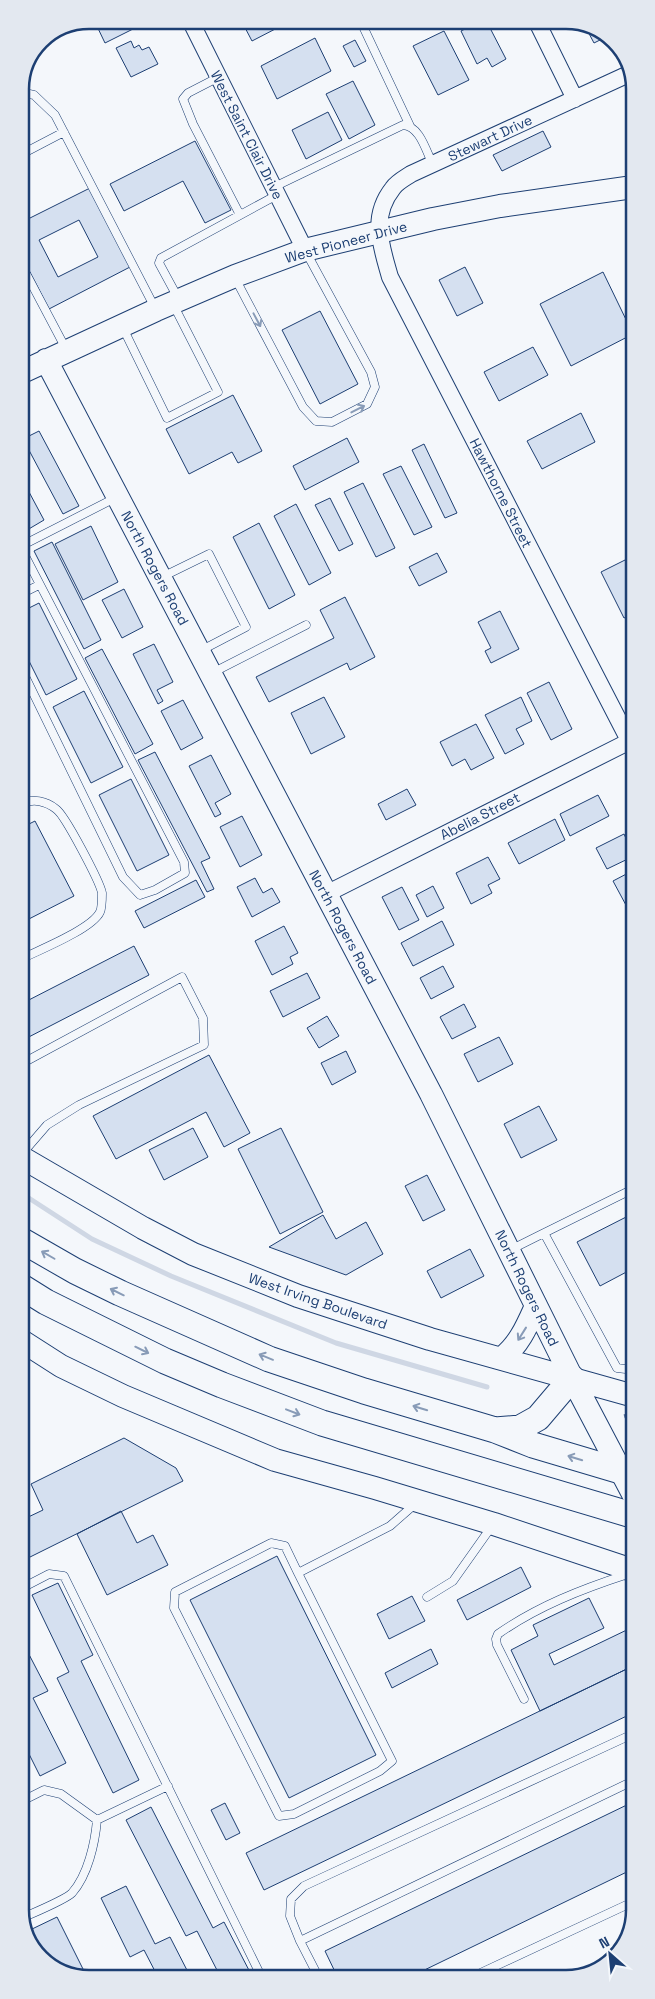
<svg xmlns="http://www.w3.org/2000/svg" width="655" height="1999" viewBox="0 0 655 1999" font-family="'Space Grotesk',sans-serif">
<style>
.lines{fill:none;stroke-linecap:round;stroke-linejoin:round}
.stream{stroke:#cfd7e4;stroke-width:5}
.building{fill:#d5e0f0;stroke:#1d3f73;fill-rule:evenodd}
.lane-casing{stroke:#1d3f73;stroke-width:9}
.street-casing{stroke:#1d3f73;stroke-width:18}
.secondary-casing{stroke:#1d3f73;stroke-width:24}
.primary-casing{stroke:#1d3f73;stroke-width:27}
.path{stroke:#5e769c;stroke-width:3;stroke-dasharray:4 2.5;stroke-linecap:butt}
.lane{stroke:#f4f7fb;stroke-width:8}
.street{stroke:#f4f7fb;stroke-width:16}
.secondary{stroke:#f4f7fb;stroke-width:22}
.primary{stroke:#f4f7fb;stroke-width:25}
.oneway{stroke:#889bb7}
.labels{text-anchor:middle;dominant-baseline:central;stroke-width:4;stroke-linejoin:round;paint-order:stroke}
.street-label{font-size:14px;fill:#1d3f73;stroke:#f4f7fb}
.rim{fill:none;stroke:#1d3f73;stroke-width:2.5}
</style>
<rect width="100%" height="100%" fill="#f4f7fb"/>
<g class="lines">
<!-- stream -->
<path class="stream" d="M21,1193L92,1239L171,1276L336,1343L487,1387
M631,1429L634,1430"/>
</g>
<!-- building -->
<path class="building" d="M94,20H134L137,27L105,43Z
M241,20H277L281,26L252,41Z
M483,20H500L501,22L490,28L506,59L492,67L487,58L477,64L461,31Z
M585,26L608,36L594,43Z
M444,31L469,80L438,95L413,46Z
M315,38L331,71L277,99L261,66Z
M355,40L366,61L354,67L343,46Z
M131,41L134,48L139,45L142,50L149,47L158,64L131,77L116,48Z
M353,81L375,125L349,139L326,94Z
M328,112L342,140L306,159L292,130Z
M543,131L551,147L502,171L493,155Z
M195,141L231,210L205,223L183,181L124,211L110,184Z
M90,188L130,267L49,309L20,253V223ZM79,220L98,257L58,277L39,240Z
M465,267L483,303L457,316L439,280Z
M603,272L633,334L571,366L540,304Z
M320,311L358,384L320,404L282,330Z
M533,347L548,375L499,401L484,372Z
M233,395L262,451L238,463L232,452L189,474L166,429Z
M581,413L595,442L542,469L527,441Z
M39,431L79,506L63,514L23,439Z
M347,438L359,462L305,490L293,466Z
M424,444L457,513L445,518L412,450Z
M401,466L432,527L414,535L383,474Z
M21,477L44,520L22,533L21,531Z
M363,483L395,548L376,557L344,492Z
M330,498L353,544L339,551L315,505Z
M296,504L331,573L309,585L274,516Z
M259,523L295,595L269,609L233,537Z
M91,526L118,582L83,600L55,544Z
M52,542L101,640L84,649L34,551Z
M437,553L447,572L419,586L409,567Z
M625,560L633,575V614L624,618L601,572Z
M124,589L143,627L122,638L102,600Z
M345,597L375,657L350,670L347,663L269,702L256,677L334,638L320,610Z
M39,603L77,679L46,695L21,645V612Z
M500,611L519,649L491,663L485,651L491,648L478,622Z
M154,644L173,682L157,690L163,701L158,704L133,654Z
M102,649L153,744L135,754L85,658Z
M549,682L572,729L551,740L527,693Z
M84,691L123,767L91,783L53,707Z
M324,697L345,737L311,754L291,713Z
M521,697L532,721L516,729L524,744L505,754L485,715Z
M183,700L203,738L181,750L161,711Z
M476,724L494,758L471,770L465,759L452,766L440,742Z
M155,752L210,858L201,862L214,889L207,892L138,760Z
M211,755L231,794L215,803L221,814L215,817L189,766Z
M131,779L169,855L137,871L99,795Z
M407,789L416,805L386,820L378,804Z
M598,795L609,816L570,836L560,814Z
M242,816L262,855L240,867L220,827Z
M555,819L565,840L519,864L508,843Z
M35,821L74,896L21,923V828Z
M624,834L634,856L607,869L596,848Z
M488,857L500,879L488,885L492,893L471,904L456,873Z
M634,870V904L627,907L613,881Z
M255,878L263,893L272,888L280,902L252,917L237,887Z
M196,880L205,897L144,928L135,911Z
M433,886L444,908L427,917L416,895Z
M402,887L419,920L399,930L382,897Z
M634,911V925L628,914Z
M442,921L454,945L413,966L401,943Z
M284,926L298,953L290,957L293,964L272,975L255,941Z
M134,946L149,975L21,1041V1004Z
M443,966L454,987L431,999L420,978Z
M307,973L320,998L283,1017L270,991Z
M464,1004L476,1027L452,1039L440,1017Z
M327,1016L339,1036L319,1048L307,1028Z
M499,1037L513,1064L478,1082L464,1054Z
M346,1051L356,1072L332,1085L321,1063Z
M209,1055L250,1133L224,1147L206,1112L116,1159L93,1116Z
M539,1106L557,1140L521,1158L504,1124Z
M193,1128L208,1157L164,1180L149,1150Z
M281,1128L323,1212L280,1234L238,1149Z
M427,1175L445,1210L423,1221L405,1186Z
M634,1213V1268L600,1286L577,1242Z
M323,1215L336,1239L366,1222L383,1254L346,1275L269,1247Z
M470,1249L484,1276L441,1298L427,1271Z
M124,1438L176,1468L183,1481L22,1561V1520L43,1510L31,1484Z
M121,1511L137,1543L153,1535L168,1565L107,1595L77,1534Z
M277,1556L376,1755L289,1798L190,1600Z
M521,1567L531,1587L467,1620L457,1600Z
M58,1583L93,1655L81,1661L139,1780L113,1793L57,1678L69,1672L32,1595Z
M412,1596L425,1621L389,1639L377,1614Z
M589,1598L604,1628L549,1654L554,1665L635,1626V1665L540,1711L511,1650L538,1636L533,1625Z
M22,1641L48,1691L33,1698L66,1763L40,1776L22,1740Z
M431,1649L438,1664L392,1688L385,1673Z
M635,1665V1712L264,1890L246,1853Z
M635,1801V1868L410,1977L338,1978L325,1951Z
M225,1803L240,1833L226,1840L211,1810Z
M151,1807L213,1928L224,1922L253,1978H221L197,1931L186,1936L126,1820Z
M126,1886L155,1944L170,1937L191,1978L159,1979L144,1950L130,1957L101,1898Z
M57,1917L88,1979H84L47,1964L30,1930Z"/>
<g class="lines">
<defs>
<path id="lane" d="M360,20L410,126
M219,77L188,93L183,99L193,124L240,215
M20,92L34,95L55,115L155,308
M20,155L64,132
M274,187L403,125C420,126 426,151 433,165
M20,262L66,349
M235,278L303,407L316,421L332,422L367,404L375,387L371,372L306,252
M178,298L159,263L161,258L277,195
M20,302L23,301
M123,328L167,418L218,392L173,304
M21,546L117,497
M21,548L184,862L185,873L155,890L140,895L123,877L21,668
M162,577L209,554L246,627L200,651
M21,594L39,585
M212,673L306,625
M21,750V761
M21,804C33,798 46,801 56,809C65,815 100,882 102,893C102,898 102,908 100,912C92,929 39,950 21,959
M21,1064L182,977L203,1018L204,1045L79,1105L47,1125L21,1155
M631,1190L544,1233L617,1368L634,1370
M510,1250L544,1233
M298,1573L392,1761L380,1771L294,1814L279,1816L174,1608L175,1592L271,1543L285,1546L298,1573L390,1526L415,1504
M22,1588L49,1574L64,1576L262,1978
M427,1597L453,1581L492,1526
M524,1699L497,1645L496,1639L498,1634C538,1606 582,1589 628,1574
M22,1801L44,1790L61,1794L97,1820L168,1786
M22,1918C33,1913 65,1900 72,1893C88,1875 95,1843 97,1820
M300,1941L635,1780
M472,1977L635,1901
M319,1978L300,1941L290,1916L291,1899L304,1886L635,1733"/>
<path id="street" d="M190,20L305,250
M536,20L575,99
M633,72L411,174C405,178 397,182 393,188C370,217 381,245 390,277L634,750
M326,894L634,739"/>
<path id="secondary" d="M46,360L431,1094L572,1378L634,1496
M20,373L156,310L235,276L305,250L433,219L500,206L633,187
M21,1157L143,1228L193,1254L298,1296L430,1339L634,1396
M22,1341L61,1366L123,1396L275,1460L375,1488L494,1524L635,1571
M502,1358C519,1345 527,1326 536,1306"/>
<path id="primary" d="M21,1240L75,1271L120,1293L269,1359L364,1391L495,1430L533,1445L634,1475
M22,1287L46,1302L165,1361L222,1385L322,1423L635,1516
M495,1430L520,1428L538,1418L572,1378"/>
</defs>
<!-- lane casing -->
<use href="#lane" class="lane-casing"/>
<!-- street casing -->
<use href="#street" class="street-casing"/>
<!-- secondary casing -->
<use href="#secondary" class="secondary-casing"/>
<!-- primary casing -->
<use href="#primary" class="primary-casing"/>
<!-- path -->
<path class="path" d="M625,1414L634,1445"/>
<!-- lane -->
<use href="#lane" class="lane"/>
<!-- street -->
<use href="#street" class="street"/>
<!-- secondary -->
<use href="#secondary" class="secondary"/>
<!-- primary -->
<use href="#primary" class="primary"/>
</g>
<!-- one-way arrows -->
<defs><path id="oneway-shaft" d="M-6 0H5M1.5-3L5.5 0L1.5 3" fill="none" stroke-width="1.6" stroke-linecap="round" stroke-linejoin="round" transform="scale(1.25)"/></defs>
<g class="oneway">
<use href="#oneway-shaft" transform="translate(257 320) rotate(62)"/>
<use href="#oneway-shaft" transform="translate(358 409) rotate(-27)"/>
<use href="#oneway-shaft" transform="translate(48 1255) rotate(-150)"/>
<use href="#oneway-shaft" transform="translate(117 1292) rotate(-154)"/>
<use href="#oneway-shaft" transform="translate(522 1334) rotate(122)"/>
<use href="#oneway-shaft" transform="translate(142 1350) rotate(26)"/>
<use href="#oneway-shaft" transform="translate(266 1357) rotate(-158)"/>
<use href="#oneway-shaft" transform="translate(420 1408) rotate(-163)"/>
<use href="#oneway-shaft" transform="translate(293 1412) rotate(21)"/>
<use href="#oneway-shaft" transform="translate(575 1458) rotate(-163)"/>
</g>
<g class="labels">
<!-- street labels -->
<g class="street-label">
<text transform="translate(247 135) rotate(63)">West Saint Clair Drive</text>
<text transform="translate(490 138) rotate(-25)">Stewart Drive</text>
<text transform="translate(346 242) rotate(-15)">West Pioneer Drive</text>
<text transform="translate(501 493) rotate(63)">Hawthorne Street</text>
<text transform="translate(155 568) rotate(62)">North Rogers Road</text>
<text transform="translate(480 816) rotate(-27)">Abelia Street</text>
<text transform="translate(343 927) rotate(62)">North Rogers Road</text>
<text transform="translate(527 1288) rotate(64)">North Rogers Road</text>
<text transform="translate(318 1301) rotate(19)">West Irving Boulevard</text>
</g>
</g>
<!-- crop -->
<path d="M0 0H655V1999H0ZM89 29H566A60 60 0 0 1 626 89V1910A60 60 0 0 1 566 1970H89A60 60 0 0 1 29 1910V89A60 60 0 0 1 89 29Z" fill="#e3e8f0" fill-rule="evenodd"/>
<path class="rim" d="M89 29H566A60 60 0 0 1 626 89V1910A60 60 0 0 1 566 1970H89A60 60 0 0 1 29 1910V89A60 60 0 0 1 89 29Z"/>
<!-- north arrow -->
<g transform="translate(610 1954) rotate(333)" stroke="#f4f7fb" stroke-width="4" paint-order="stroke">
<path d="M0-4L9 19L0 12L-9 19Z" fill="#1d3f73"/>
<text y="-8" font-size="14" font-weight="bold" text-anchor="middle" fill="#1d3f73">N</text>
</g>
</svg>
